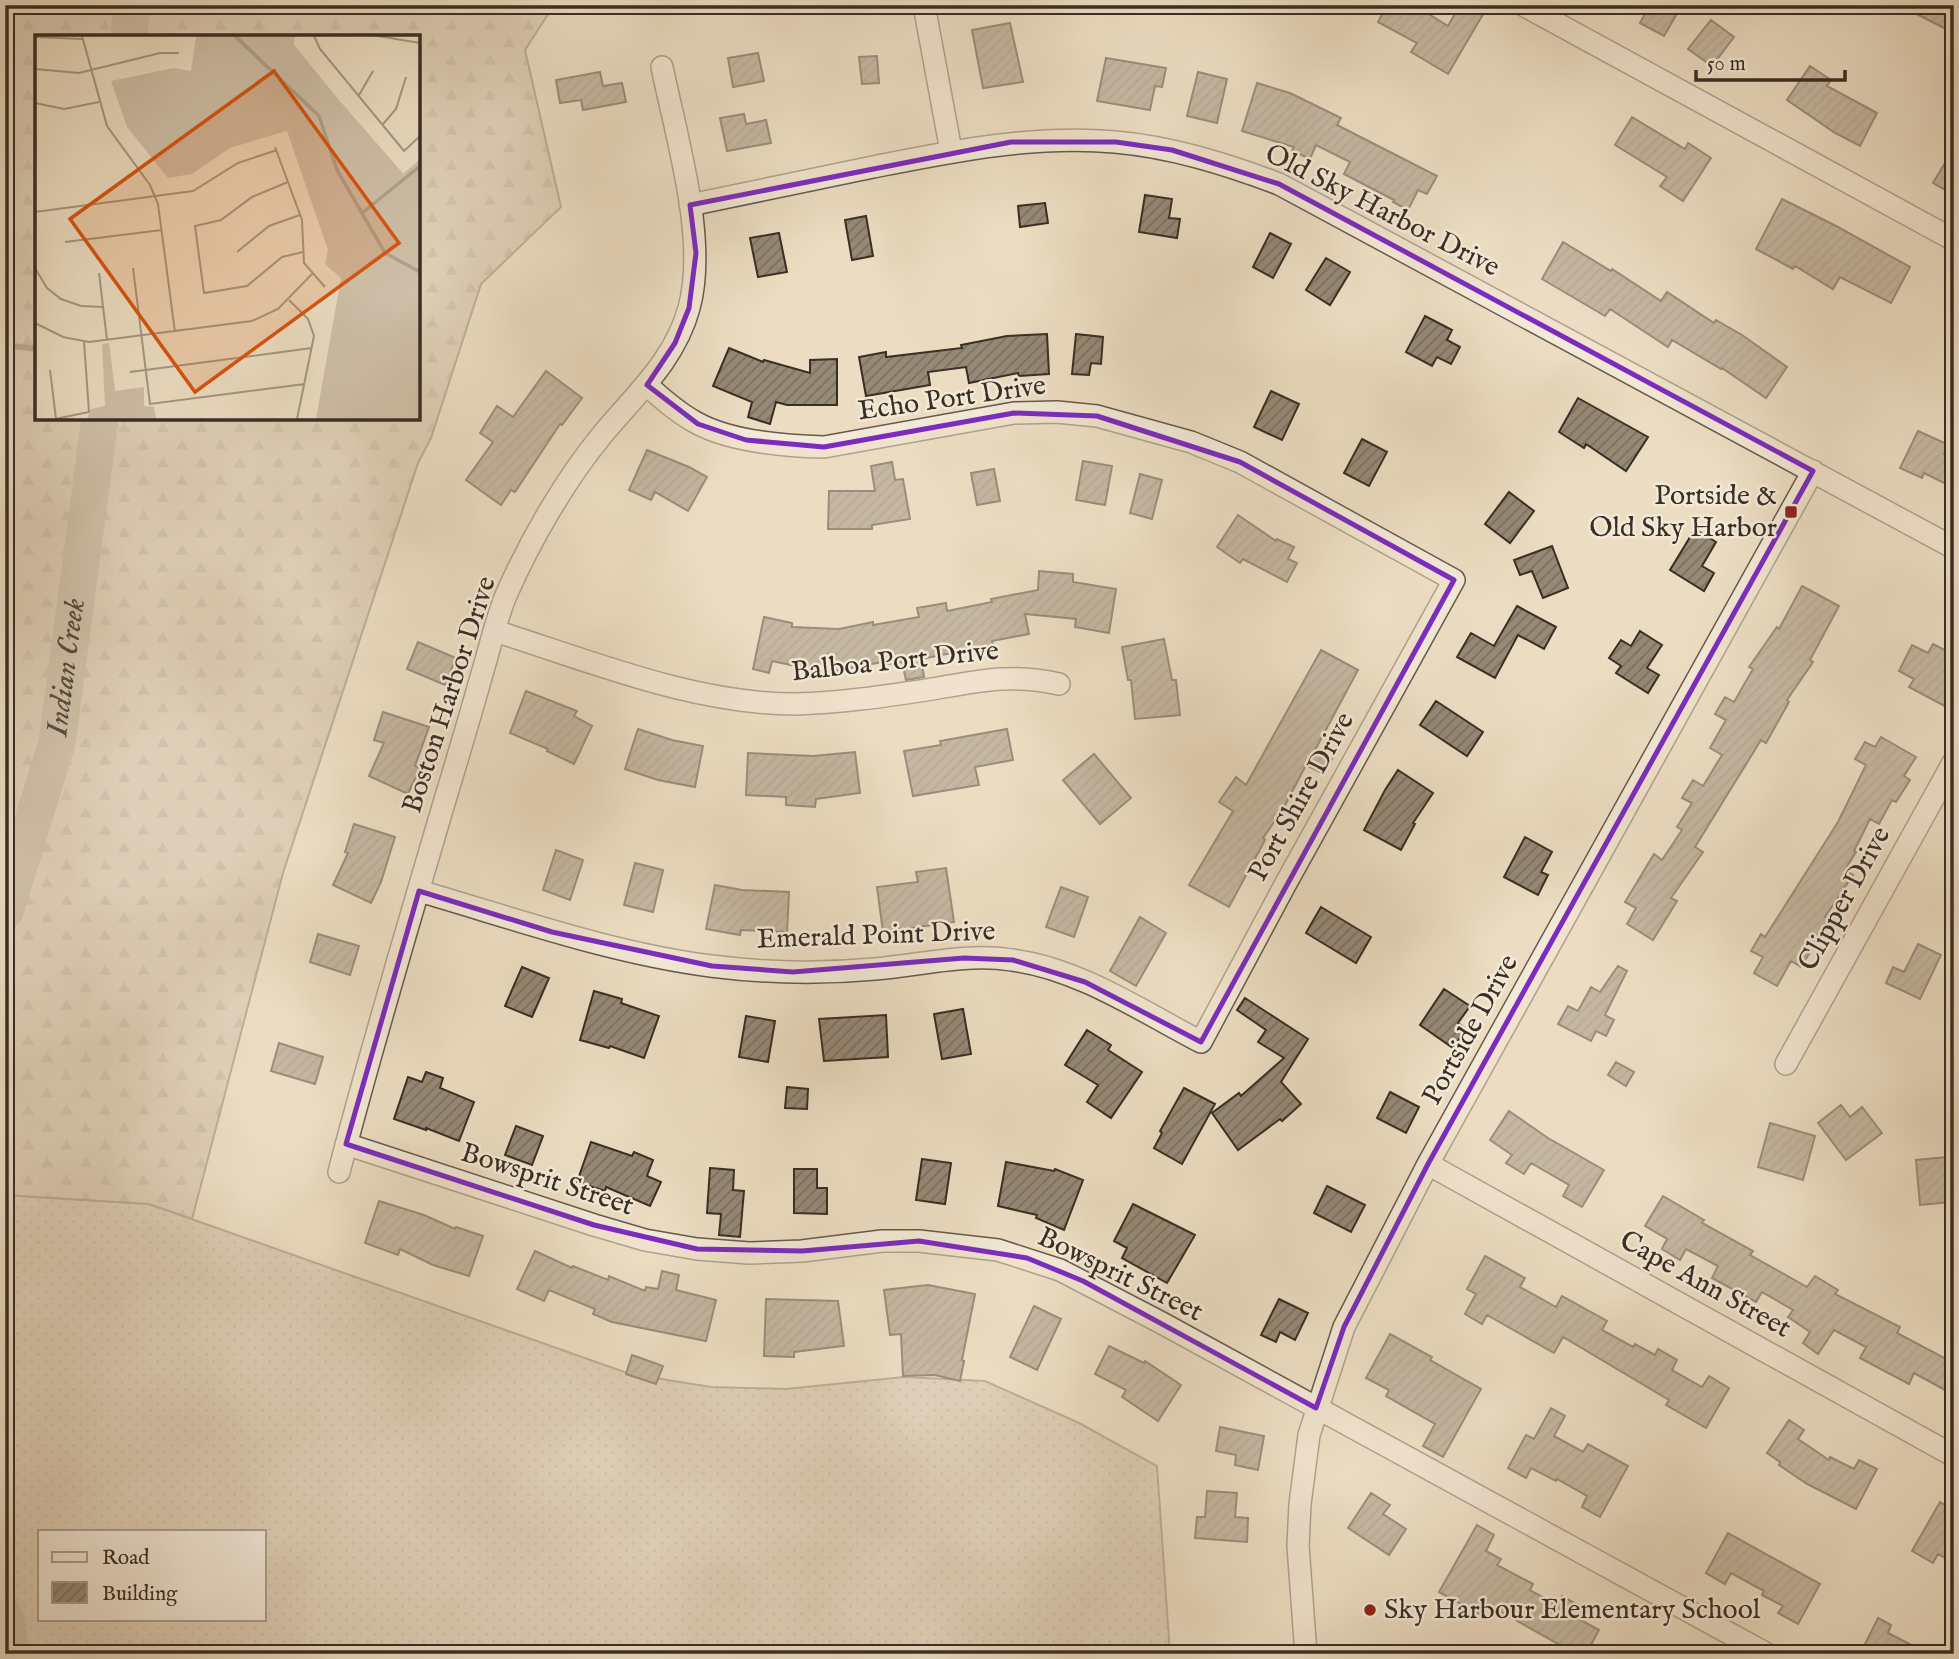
<svg xmlns="http://www.w3.org/2000/svg" width="1959" height="1659" viewBox="0 0 1959 1659" font-family="'IM FELL English',serif">
<style>
.grass{fill:url(#grass-dots);stroke:#847666;stroke-width:2;fill-rule:evenodd}
.forest{fill:url(#forest-firs);stroke:#847666;stroke-width:2;fill-rule:evenodd}
.lines{fill:none;stroke-linecap:round;stroke-linejoin:round}
.stream{stroke:#807462;stroke-width:6}
.river{stroke:#afa28c;stroke-width:37}
.building{fill:url(#building-hatch);stroke:#392e24;stroke-width:2}
.street-casing{stroke:#665a4c;stroke-width:24}
.street{stroke:#f3e9d7;stroke-width:21}
.marked{fill:none;stroke:#7b2cbf;stroke-width:5;stroke-linejoin:round}
.poi-dot{fill:#8f2418;stroke:#f3e9d7;stroke-width:2.5}
.labels{text-anchor:middle;dominant-baseline:central;stroke-width:5;stroke-linejoin:round;paint-order:stroke}
.street-label{font-size:28px;fill:#392e24;stroke:#f3e9d7}
.poi-label{font-size:28px;fill:#392e24;stroke:#f3e9d7;text-anchor:end}
.water-label{font-size:30px;font-style:italic;fill:#564b3e;stroke:#f3e9d7}
.inset-river{fill:none;stroke:#afa28c;stroke-width:3.5}
.inset-road{fill:none;stroke:#a49783;stroke-width:2}
.view{fill:#d6550e;fill-opacity:0.15;stroke:#d6550e;stroke-width:3.5}
.inset-edge{fill:none;stroke:#392e24;stroke-width:3.5}
</style>
<defs>
<pattern id="grass-dots" width="8" height="8" patternUnits="userSpaceOnUse" patternTransform="scale(1.75)"><rect width="8" height="8" fill="#cebfa7"/><path d="M2 2h.1M6 6h.1" fill="none" stroke="#b2a490" stroke-width="1.8" stroke-linecap="round"/></pattern>
<pattern id="forest-firs" width="22" height="20" patternUnits="userSpaceOnUse" patternTransform="scale(1.75)"><rect width="22" height="20" fill="#cebfa7"/><path d="M5 1l3.5 6h-7zM16 11l3.5 6h-7z" fill="#b2a490"/></pattern>
<pattern id="building-hatch" width="6" height="6" patternUnits="userSpaceOnUse" patternTransform="scale(1.75)"><rect width="6" height="6" fill="#968976"/><path d="M-1 1l2-2M0 6l6-6M5 7l2-2" fill="none" stroke="#7b7061"/></pattern>
</defs>
<rect width="100%" height="100%" fill="#ecddc2"/>
<filter id="stains"><feTurbulence type="fractalNoise" baseFrequency=".00286" numOctaves="4"/><feColorMatrix values="0 0 0 0 .2 0 0 0 0 .09 0 0 0 0 .02 0 0 0 .5 -.17"/></filter>
<radialGradient id="worn" r=".72"><stop offset=".6" stop-color="#630" stop-opacity="0"/><stop offset="1" stop-color="#630" stop-opacity=".3"/></radialGradient>
<!-- grass -->
<path class="grass" d="M5,1195L149,1204L630,1374L711,1387L786,1389L904,1377L985,1381L1079,1423L1157,1466L1170,1654H5ZM40,1531H264V1619H40Z"/>
<!-- forest -->
<path class="forest" d="M5,5H554L525,50L561,207L481,284L431,438L418,463L283,873L192,1219L149,1204L5,1195ZM37,37H418V418H37Z"/>
<g class="lines">
<!-- stream -->
<path class="stream" d="M5,345L37,349"/>
<!-- river -->
<g class="river">
<path d="M129,37L131,5"/>
<path id="s1" d="M5,911L57,743L100,418"/>
<path d="M5,1617L12,1654"/>
</g>
</g>
<!-- building -->
<path class="building" d="M1387,5H1414L1448,26L1460,5H1474L1485,11L1448,74L1411,52L1417,43L1378,22Z
M1650,5H1682L1664,36L1640,23Z
M1899,5H1946L1954,9V33Z
M1711,20L1734,37L1712,66L1688,49Z
M1010,23L1023,82L983,88L972,30Z
M758,53L764,81L733,87L728,58Z
M877,56L879,83L862,84L859,57Z
M1106,58L1166,68L1162,87L1155,86L1150,110L1097,101Z
M1810,66L1831,80L1827,86L1877,113L1860,146L1835,133L1787,100Z
M600,72L603,86L622,83L626,102L583,110L581,100L560,103L556,80Z
M1198,72L1227,79L1217,123L1187,116Z
M1257,83L1290,93L1341,118L1337,125L1437,176L1427,194L1418,190L1408,210L1393,202L1394,200L1344,174L1350,162L1316,145L1310,159L1292,151L1294,147L1242,131Z
M744,114L746,124L766,120L771,143L727,151L720,118Z
M1632,117L1685,149L1688,143L1711,158L1683,201L1660,186L1667,177L1615,145Z
M1954,148V195L1933,183Z
M1145,195L1172,199L1169,218L1180,219L1177,238L1139,232Z
M1782,199L1836,226L1910,267L1891,303L1840,277L1833,289L1795,266L1793,269L1756,249Z
M1045,203L1048,223L1020,227L1018,206Z
M866,216L873,256L852,260L845,220Z
M779,233L787,272L758,277L750,238Z
M1270,233L1291,244L1273,278L1253,267Z
M1563,242L1611,271L1612,269L1661,301L1667,292L1714,323L1716,320L1742,335L1787,367L1766,398L1722,368L1721,369L1672,340L1668,347L1610,309L1605,316L1542,279Z
M1326,258L1350,272L1330,305L1306,290Z
M1425,316L1452,330L1447,340L1460,347L1451,364L1437,357L1432,366L1406,352Z
M1047,334L1049,374L1019,376L1018,373L969,383L966,367L928,372L930,385L866,396L859,357L886,352V357L962,348L961,345L1007,336Z
M1076,334L1103,337L1101,364L1091,363L1089,375L1072,374Z
M729,348L763,362L764,360L810,373V360L837,359V405H787L776,402L770,424L748,417L752,402L713,386Z
M546,371L582,398L562,425L560,424L515,492L511,490L501,505L466,480L493,442L480,433L497,406L513,417Z
M1271,391L1299,404L1282,440L1254,427Z
M1578,398L1648,437L1626,471L1586,444L1584,448L1559,432Z
M1918,431L1949,445L1944,454L1954,459V468L1946,484L1924,473L1922,478L1900,468Z
M1362,439L1387,452L1369,486L1344,473Z
M647,450L689,467L707,477L688,511L655,492L651,500L629,490Z
M1083,461L1112,466L1105,505L1076,500Z
M892,462L895,480L903,479L910,519L872,525V529H828L829,491H875L871,466Z
M994,469L1000,501L977,505L971,473Z
M1140,474L1162,480L1152,519L1130,513Z
M1509,492L1534,511L1510,543L1485,524Z
M1238,515L1276,541L1277,539L1294,547L1288,559L1297,563L1287,582L1243,559L1240,563L1217,547Z
M1695,529L1716,542L1702,566L1714,573L1704,591L1670,570Z
M1552,546L1568,588L1543,598L1532,571L1520,575L1514,560Z
M1039,571L1073,574V582L1116,589L1109,633L1075,627L1076,619L1025,614L1029,634L992,641L993,645L921,659L924,677L906,680L902,662L887,664V661L836,671L800,670V667L772,661L769,673L753,669L764,617L792,623V627L839,629L873,622V625L919,617L917,608L946,603L947,611L992,602L991,599L1038,590Z
M1802,586L1839,606L1810,660L1813,662L1787,700L1789,702L1766,743L1761,740L1695,847L1703,852L1671,898L1677,901L1653,940L1627,924L1636,908L1625,902L1654,854L1662,860L1682,830L1677,827L1692,803L1682,798L1693,780L1703,786L1722,755L1710,748L1726,720L1715,714L1725,697L1734,702L1753,669L1749,667L1777,627L1779,629Z
M1517,606L1556,627L1544,649L1518,635L1495,678L1457,657L1471,633L1494,646Z
M1640,631L1662,645L1647,668L1659,675L1648,693L1616,673L1621,666L1609,658L1621,640L1631,646Z
M1164,639L1172,680H1176L1180,715L1135,719L1131,680H1128L1122,647Z
M418,642L456,658L445,685L407,669Z
M1933,644L1954,655V711L1909,687L1914,679L1899,671L1912,645L1928,653Z
M1321,650L1358,670L1315,750L1332,759L1324,774L1306,765L1283,809L1263,838L1265,840L1229,907L1189,885L1233,811L1219,802L1236,777L1246,785Z
M526,691L577,711L574,716L592,726L574,764L547,751L548,749L510,733Z
M1436,701L1483,732L1467,756L1420,725Z
M383,712L429,727L415,766L420,768L408,794L369,776L384,743L374,740Z
M638,729L672,740L703,746L695,787L658,780L625,769Z
M1007,729L1013,760L975,767L979,785L913,796L904,751L941,745L940,741Z
M1881,737L1916,757L1904,776L1910,780L1896,802L1892,800L1879,824L1870,819L1854,851L1856,852L1845,870L1853,875L1825,917L1828,919L1812,949L1801,967L1791,961L1777,986L1754,973L1763,957L1751,951L1761,934L1765,937L1838,822L1866,765L1855,759L1865,742L1875,747Z
M855,752L860,793L816,799L815,807L786,805V797L746,795L748,753L813,756Z
M1094,754L1131,798L1100,824L1063,780Z
M1398,770L1433,793L1413,823L1415,824L1401,850L1364,830L1385,790Z
M354,824L395,837L381,882L371,903L333,885L348,853L345,852Z
M1525,837L1552,852L1541,872L1548,875L1538,895L1504,877Z
M556,850L583,860L570,900L543,890Z
M635,863L663,870L653,912L624,905Z
M946,868L954,922L883,932L877,887L918,882L916,872Z
M715,885L742,890L789,892L787,932L741,930L740,935L706,929Z
M1061,887L1088,897L1074,937L1046,927Z
M1321,907L1371,937L1356,963L1306,933Z
M1140,917L1166,933L1136,986L1110,971Z
M318,934L359,946L350,975L310,962Z
M1918,944L1941,955L1920,999L1886,983L1893,967L1904,972Z
M1618,966L1627,971L1605,1015L1614,1020L1606,1036L1596,1031L1591,1041L1558,1024L1568,1006L1578,1011L1591,987L1600,992Z
M522,967L549,978L532,1017L505,1006Z
M1444,989L1470,1006L1458,1023L1466,1029L1453,1048L1420,1025Z
M594,991L622,999L621,1003L659,1016L644,1058L610,1046L609,1048L580,1040Z
M1245,998L1308,1039L1281,1082L1301,1104L1282,1121L1280,1119L1238,1150L1212,1113L1239,1093L1241,1096L1284,1058L1258,1042L1266,1030L1237,1010Z
M963,1009L971,1054L942,1059L934,1014Z
M886,1015L888,1057L824,1061L819,1019Z
M746,1016L775,1021L768,1062L739,1057Z
M1087,1030L1111,1045L1108,1050L1142,1072L1111,1118L1087,1102L1098,1085L1065,1065Z
M279,1043L323,1057L315,1084L271,1071Z
M1616,1062L1634,1072L1626,1086L1608,1075Z
M426,1072L443,1078L440,1088L474,1102L459,1141L426,1128V1130L394,1119L408,1077L422,1082Z
M787,1087L808,1089L807,1109L785,1108Z
M1184,1088L1215,1104L1182,1164L1154,1148L1162,1133L1160,1131Z
M1390,1092L1419,1107L1406,1133L1377,1118Z
M1841,1105L1850,1117L1862,1107L1882,1133L1846,1160L1818,1123Z
M1509,1111L1548,1138L1604,1170L1582,1207L1563,1196L1569,1185L1531,1163L1524,1174L1506,1163L1512,1155L1490,1140Z
M1770,1123L1815,1136L1803,1180L1758,1167Z
M516,1126L543,1136L532,1165L505,1155Z
M591,1142L632,1156L634,1152L653,1160L647,1176L661,1182L650,1206L606,1187L605,1191L577,1182Z
M1947,1157L1951,1202L1920,1205L1916,1160Z
M922,1159L951,1163L945,1204L916,1200Z
M1006,1162L1054,1171L1055,1169L1083,1180L1064,1230L1036,1218L1037,1215L998,1206Z
M710,1168L734,1170L733,1190L744,1191L740,1237L719,1235L721,1214L707,1213Z
M794,1169H817V1188H827V1214L794,1213Z
M1327,1186L1365,1205L1351,1232L1314,1213Z
M1663,1196L1704,1220L1702,1223L1753,1251L1750,1255L1807,1287L1815,1276L1838,1290L1835,1294L1900,1327L1897,1333L1954,1363V1395L1914,1373L1909,1384L1860,1358L1866,1347L1834,1330L1818,1354L1803,1343L1810,1332L1788,1317L1793,1310L1762,1292L1756,1302L1712,1278L1718,1266L1686,1249L1680,1260L1662,1249L1667,1239L1645,1226Z
M379,1201L424,1215L455,1229L456,1227L483,1236L469,1276L433,1265L400,1249L398,1255L365,1243Z
M1133,1204L1195,1235L1167,1283L1122,1258L1127,1248L1114,1241Z
M535,1251L572,1268L573,1266L608,1280L609,1276L645,1291L646,1287L658,1289L662,1271L679,1275L676,1290L716,1300L706,1341L612,1322L593,1314L595,1309L549,1290L544,1301L517,1289Z
M1485,1256L1525,1278L1520,1287L1556,1307L1562,1296L1607,1321L1602,1330L1633,1347L1635,1344L1655,1355L1658,1349L1677,1360L1672,1370L1702,1387L1709,1376L1729,1388L1706,1428L1666,1405L1669,1400L1563,1337L1554,1353L1487,1315L1482,1324L1465,1314L1476,1294L1467,1289Z
M928,1285L975,1294L962,1360L964,1361L960,1381L935,1375L903,1376L901,1334L890,1335L884,1290Z
M766,1299L838,1301L844,1346L794,1352V1357L764,1356Z
M1279,1299L1308,1313L1295,1340L1280,1332L1276,1342L1261,1335Z
M1034,1306L1061,1319L1037,1370L1010,1357Z
M1390,1334L1432,1357L1430,1360L1481,1389L1443,1457L1423,1446L1435,1424L1386,1396L1389,1390L1366,1378Z
M1109,1346L1144,1363L1145,1361L1181,1385L1158,1421L1122,1397L1126,1390L1095,1374Z
M632,1355L663,1366L656,1384L626,1374Z
M1551,1408L1565,1416L1554,1436L1583,1452L1588,1444L1628,1466L1600,1517L1582,1507L1587,1496L1557,1479L1556,1481L1531,1468L1526,1478L1508,1468L1526,1435L1534,1439Z
M1789,1420L1804,1430L1798,1439L1829,1460L1830,1457L1854,1469L1859,1460L1877,1469L1856,1509L1807,1484L1779,1465L1780,1462L1767,1453Z
M1220,1427L1264,1436L1258,1470L1235,1465L1236,1455L1216,1451Z
M1207,1491L1237,1493L1235,1517L1248,1518L1247,1542L1195,1538L1197,1517H1205Z
M1371,1493L1390,1505L1383,1514L1406,1529L1389,1555L1348,1528Z
M1940,1502L1954,1510V1563L1938,1554L1933,1563L1912,1551Z
M1477,1525L1494,1535L1486,1551L1501,1559L1497,1565L1533,1584L1530,1590L1557,1605L1562,1596L1582,1607L1577,1618L1599,1630L1586,1654H1576L1487,1604L1481,1615L1439,1592Z
M1728,1533L1820,1584L1798,1624L1778,1613L1783,1606L1762,1595L1764,1591L1731,1573L1725,1584L1706,1573Z
M1878,1618L1891,1625L1888,1633L1929,1654H1860Z"/>
<g class="lines">
<defs>
<path id="street" d="M924,5L951,151
M1523,5L1954,240
M690,205C751,192 812,180 873,167C954,151 1032,135 1115,142C1172,147 1226,164 1279,184L1954,548
M495,631C590,661 694,704 795,704C841,703 886,696 932,689C979,681 1012,673 1059,684
M419,891C516,919 611,953 711,966C765,973 821,974 875,969C921,965 966,953 1012,960C1078,968 1143,1012 1201,1042L1285,885L1454,580L1240,462L1191,442L1097,416L1057,412L1014,413L824,447C784,446 730,442 695,422C677,412 662,399 647,385
M1786,1064L1954,761
M346,1144L594,1225L645,1240L697,1249L749,1253L802,1251L882,1241H919L998,1250L1060,1270L1160,1322L1767,1654
M1428,1164L1954,1456
M339,1172C372,1045 410,919 447,793C460,751 472,709 484,667C491,643 497,616 507,593C531,539 565,480 602,435C636,394 675,360 689,308C708,240 676,136 662,67
M1306,1654L1298,1546L1300,1504L1309,1435L1344,1327L1428,1164L1813,471"/>
</defs>
<!-- street casing -->
<use href="#street" class="street-casing"/>
<!-- street -->
<use href="#street" class="street"/>
</g>
<!-- marked area -->
<path d="M0 0H1959V1659H0ZM1011,142H1116L1172,150L1279,184L1813,471L1428,1164L1344,1327L1316,1408L1083,1281L1027,1258L919,1241L802,1251L697,1249L594,1225L346,1144L419,891L552,932L712,966L793,972L964,958L1013,960L1085,982L1201,1042L1454,580L1240,462L1097,416L1014,413L824,447L746,440L698,424L647,385L675,343L689,308L696,253L690,205Z" fill="#ecddc2" fill-opacity=".55" fill-rule="evenodd"/>
<path class="marked" d="M1011,142H1116L1172,150L1279,184L1813,471L1428,1164L1344,1327L1316,1408L1083,1281L1027,1258L919,1241L802,1251L697,1249L594,1225L346,1144L419,891L552,932L712,966L793,972L964,958L1013,960L1085,982L1201,1042L1454,580L1240,462L1097,416L1014,413L824,447L746,440L698,424L647,385L675,343L689,308L696,253L690,205Z"/>
<!-- markers -->
<g class="poi-dot">
<rect x="1784" y="505" width="14" height="14" rx="3.5"/>
<circle cx="1370" cy="1610" r="7"/>
</g>
<g class="labels">
<!-- street labels -->
<g class="street-label">
<text transform="translate(1382 211) rotate(27)">Old Sky Harbor Drive</text>
<text transform="translate(952 399) rotate(-8)">Echo Port Drive</text>
<text transform="translate(895 662) rotate(-6)">Balboa Port Drive</text>
<text transform="translate(450 695) rotate(-72)">Boston Harbor Drive</text>
<text transform="translate(1302 797) rotate(-61)">Port Shire Drive</text>
<text transform="translate(1845 899) rotate(-61)">Clipper Drive</text>
<text transform="translate(876 936) rotate(-2)">Emerald Point Drive</text>
<text transform="translate(1471 1030) rotate(-61)">Portside Drive</text>
<text transform="translate(547 1180) rotate(18)">Bowsprit Street</text>
<text transform="translate(1120 1275) rotate(26)">Bowsprit Street</text>
<text transform="translate(1705 1285) rotate(29)">Cape Ann Street</text>
</g>
<!-- poi labels -->
<g class="poi-label">
<text x="1777" y="496">Portside &amp;<tspan x="1777" dy="32">Old Sky Harbor</tspan></text>
<text x="1384" y="1610" text-anchor="start">Sky Harbour Elementary School</text>
</g>
<!-- water labels -->
<g class="water-label">
<text stroke="none"><textPath href="#s1" startOffset="252">Indian Creek</textPath></text>
</g>
</g>
<!-- overview -->
<g transform="translate(35 35)">
<rect width="385" height="385" fill="#ecddc2"/>
<path d="M161,1H260L259,10L304,65L258,94L195,113L157,139L133,143L92,92L76,46L139,33L156,36ZM385,124L384,136L385,158L368,139ZM74,308L80,356L109,352V371L119,372L121,384H52L56,374L70,371L67,309Z" fill="#cebfa7"/>
<path d="M304,65L385,158V384H281L306,243L290,229L293,215L252,96Z" fill="#cebfa7"/>
<path class="inset-river" d="M200,1L284,81L302,135L350,218L385,237M326,179L385,131"/>
<path class="inset-road" d="M47,1L72,91L115,150L123,169L140,297M279,1L285,14L369,116L385,101M343,1L385,8M0,2L48,4M0,34L44,38L125,18H144M324,60L338,36M0,68L29,74L64,67M348,89L361,74L371,42M240,112L267,185L269,228L290,252M253,147L217,162L186,185L160,191L169,258L212,251L247,222L268,217M0,177L158,156L203,128L242,115M30,207L127,195M202,217L234,191L265,180M0,233L12,253L26,264L46,271L68,272M98,233L115,369L270,349M64,238L72,305M254,265L273,284L279,301L262,384M0,288L28,302L54,307L217,286L243,274L277,239M15,335L21,384M95,337L277,313M20,384L54,377L49,307"/>
<path class="view" d="M239,36L364,208L160,357L35,184Z"/>
<rect width="385" height="385" class="inset-edge"/>
</g>
<!-- margin -->
<rect width="1959" height="1659" fill="none" stroke="#ecddc2" stroke-width="28"/>
<rect x="7" y="7" width="1945" height="1645" fill="none" stroke="#392e24" stroke-width="3.5"/>
<rect x="14" y="14" width="1931" height="1631" fill="none" stroke="#392e24" stroke-width="2"/>
<!-- legend -->
<rect x="38" y="1530" width="228" height="91" fill="#f3e9d7" stroke="#a99e8f" stroke-width="2"/>
<rect x="52" y="1552" width="35" height="10" fill="#f3e9d7" stroke="#a99e8f" stroke-width="2"/>
<text x="102" y="1564" font-size="21" fill="#392e24">Road</text>
<rect x="52" y="1582" width="35" height="21" fill="url(#building-hatch)" stroke="#a99e8f" stroke-width="2"/>
<text x="102" y="1600" font-size="21" fill="#392e24">Building</text>
<!-- scale -->
<path d="M1696 70v10h149v-10" fill="none" stroke="#392e24" stroke-width="3.5"/>
<text x="1707" y="70" font-size="21" fill="#392e24" stroke="#f3e9d7" stroke-width="5" paint-order="stroke">50 m</text>
<rect width="100%" height="100%" filter="url(#stains)"/>
<rect width="100%" height="100%" fill="url(#worn)"/>
</svg>
